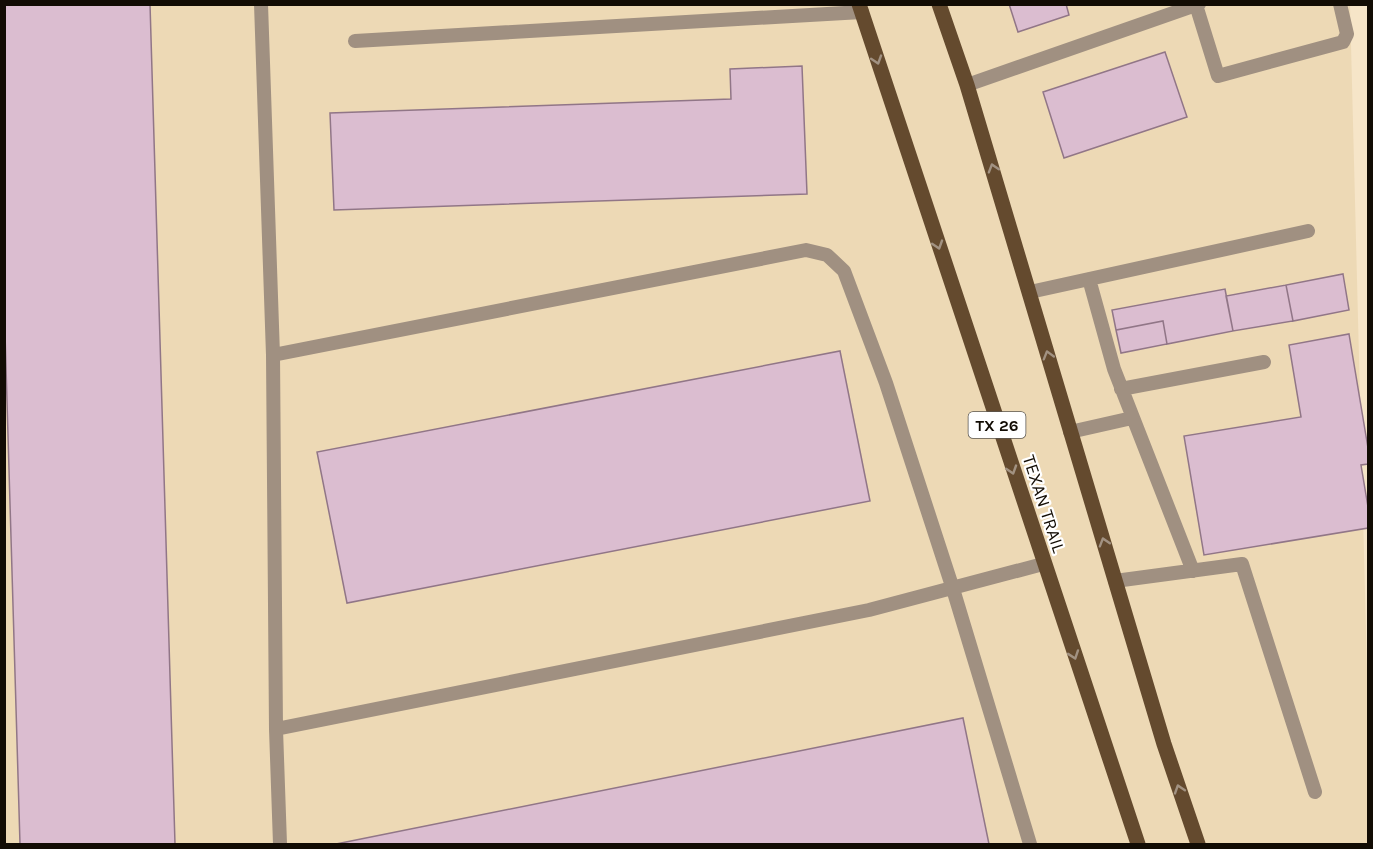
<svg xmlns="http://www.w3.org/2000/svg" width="1373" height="849" viewBox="0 0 1373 849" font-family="Karla,sans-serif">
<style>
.built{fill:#edd9b5}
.building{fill:#dbbdd0;stroke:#917687;stroke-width:1.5}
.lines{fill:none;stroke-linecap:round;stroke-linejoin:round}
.lane{stroke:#a09081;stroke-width:14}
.primary{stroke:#644a2e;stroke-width:15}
.oneway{stroke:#a29282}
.labels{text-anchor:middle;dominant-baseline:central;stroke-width:4.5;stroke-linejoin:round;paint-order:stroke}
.shield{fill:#fff;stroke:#59554f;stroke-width:1.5}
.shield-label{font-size:16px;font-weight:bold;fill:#120c04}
.street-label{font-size:18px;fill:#120c04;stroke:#fff}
</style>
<rect width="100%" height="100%" fill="#f6e5c8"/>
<!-- built -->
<path class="built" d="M5,5H1350L1368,710V844H5Z"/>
<!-- building -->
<path class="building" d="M4,4H150L175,844H20L4,299Z
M1009,4H1066L1069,15L1018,32Z
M1165,52L1187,117L1064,158L1043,92Z
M802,66L807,194L334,210L330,113L731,99L730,69Z
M1343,274L1349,310L1293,321L1286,285Z
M1286,285L1293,321L1233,331L1226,296Z
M1225,289L1233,331L1167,344L1163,321L1116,330L1112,310Z
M1163,321L1167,344L1121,353L1116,330Z
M1349,334L1368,448V464L1361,465L1368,507V528L1204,555L1184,436L1301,417L1289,345Z
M840,351L870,501L347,603L317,452Z
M963,718L989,844H336Z"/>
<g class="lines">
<!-- lane -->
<path class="lane" d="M261,4L273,355L276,729L869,610L1043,564
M1196,5L1218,76L1343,42L1347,34L1340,4
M355,41L862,12
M967,85L1199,4
M1089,279L1114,369L1193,571
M1030,292L1308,231
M273,355L806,250L827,255L844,271L886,383L953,589L1030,844
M1121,389L1264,362
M1070,432L1132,418
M1115,581L1242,564L1315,792
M276,729L280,844"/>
<!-- primary -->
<path class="primary" d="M859,4L1138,844
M939,4L967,85L1164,744L1198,844"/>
</g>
<!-- one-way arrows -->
<defs><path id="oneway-chevron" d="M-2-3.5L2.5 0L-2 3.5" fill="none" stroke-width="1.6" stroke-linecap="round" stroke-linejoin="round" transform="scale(1.5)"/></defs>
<g class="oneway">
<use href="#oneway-chevron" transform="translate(877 60) rotate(72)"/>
<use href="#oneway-chevron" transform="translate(993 168) rotate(-107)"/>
<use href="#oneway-chevron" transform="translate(938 245) rotate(72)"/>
<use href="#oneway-chevron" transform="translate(1048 355) rotate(-106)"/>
<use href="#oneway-chevron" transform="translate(1012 470) rotate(72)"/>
<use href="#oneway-chevron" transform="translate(1104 542) rotate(-107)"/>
<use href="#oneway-chevron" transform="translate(1074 655) rotate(71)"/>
<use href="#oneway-chevron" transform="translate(1179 789) rotate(-108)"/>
</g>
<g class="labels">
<!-- shield labels -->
<rect class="shield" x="968.5" y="412" width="57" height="26" rx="4.5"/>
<g class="shield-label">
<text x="997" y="425">TX 26</text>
</g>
<!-- street labels -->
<g class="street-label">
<text transform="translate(1044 504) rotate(72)">TEXAN TRAIL</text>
</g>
</g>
<!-- border -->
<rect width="1373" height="849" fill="none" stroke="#120c04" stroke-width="12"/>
</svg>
